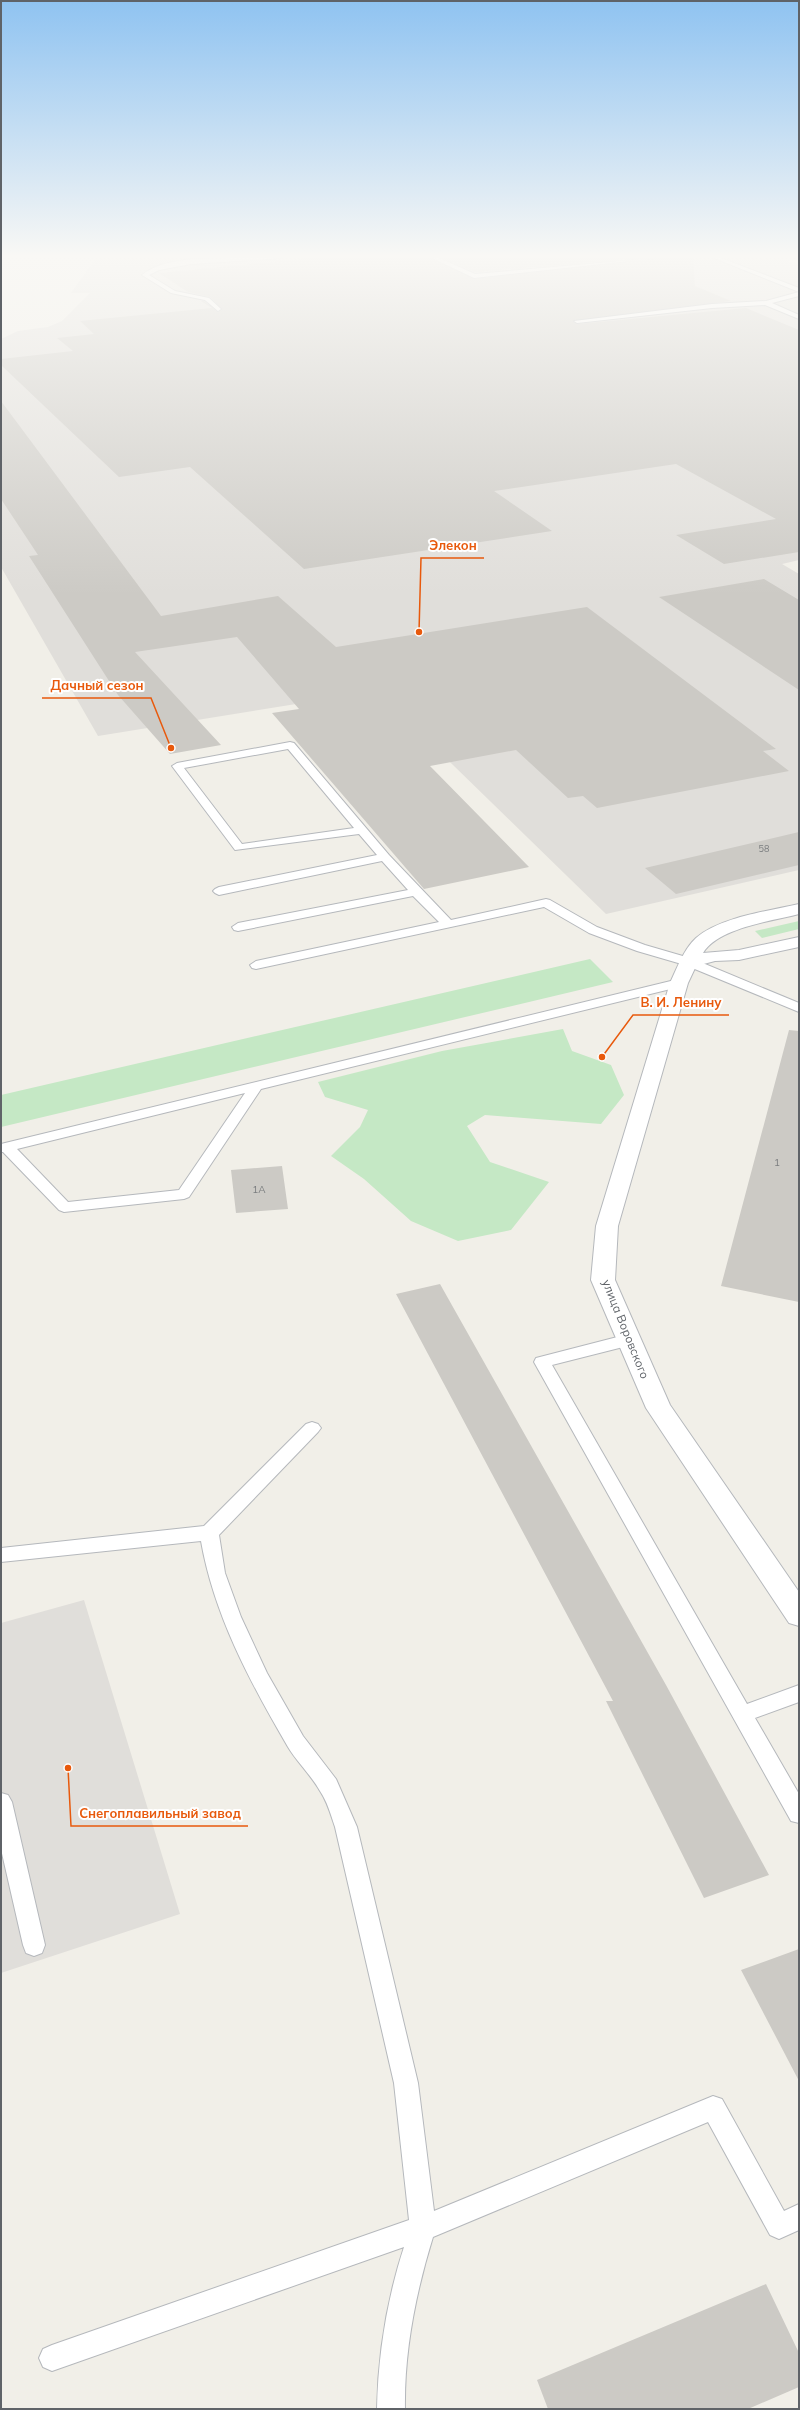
<svg xmlns="http://www.w3.org/2000/svg" width="800" height="2410" viewBox="0 0 800 2410" font-family="Mulish,sans-serif">
<style>
.industrial{fill:#e0deda}
.green{fill:#c5e8c5}
.building{fill:#cccac5}
.lines{fill:none;stroke-linecap:round;stroke-linejoin:round}
.service-casing{stroke:#b5b8bc;stroke-width:2}
.tertiary-casing{stroke:#b5b8bc;stroke-width:2}
.service{fill:#fff;fill-rule:evenodd}
.tertiary{fill:#fff;fill-rule:evenodd}
.labels{text-anchor:middle;dominant-baseline:central;stroke-width:4;stroke-linejoin:round;paint-order:stroke}
.far-number-label{font-size:9px;fill:#7a7d7f}
.number-label{font-size:10px;fill:#7a7d7f}
.street-label{font-size:12px;fill:#5f6368;stroke:#fff}
.leader{fill:none;stroke:#e8590c;stroke-width:1.5}
.callout-dot{fill:#e8590c;stroke:#fff;stroke-width:1.5}
.callout-label{font-size:13px;text-anchor:middle;font-weight:bold;fill:#e8590c;stroke:#fff;stroke-width:4;stroke-linejoin:round;paint-order:stroke}
</style>
<rect width="100%" height="100%" fill="#f1efe8"/>
<!-- industrial -->
<path class="industrial" d="M96,258H780L799,265V560L782,564L799,574V870L606,914L377,691L98,736L1,567V339L18,331L48,327L62,321L90,293H71Z
M84,1600L180,1914L1,1973V1623Z"/>
<!-- green -->
<path class="green" d="M799,921V929L762,938L755,931Z
M590,959L613,982L1,1127V1095Z
M563,1029L572,1051L611,1065L624,1095L601,1124L485,1115L467,1126L490,1162L549,1182L511,1230L458,1241L411,1221L364,1179L331,1156L360,1127L368,1110L325,1097L318,1082L442,1051Z"/>
<!-- building -->
<path class="building" d="M312,258H431L474,279L657,258H693L695,286L731,301L573,321L577,324L746,308L799,330V552L724,564L676,535L776,519L676,464L494,491L552,531L304,569L190,467L119,477L1,365V359L73,351L57,338L94,334L80,321L212,308L201,301H204L218,312L222,309L210,297L188,292L159,273Z
M442,258H640L475,272Z
M1,401L161,616L278,596L336,647L587,607L776,749L763,751L789,771L597,808L583,796L568,798L516,750L430,766L529,867L424,889L272,713L299,709L237,637L135,652L221,745L170,754L118,695L29,556L38,555L1,499Z
M764,579L799,600V690L659,597Z
M799,832V865L676,894L645,868Z
M789,1030L799,1031V1302L721,1286Z
M282,1166L288,1209L236,1213L231,1170Z
M440,1284L666,1685L769,1875L704,1898L606,1701H613L396,1294Z
M799,1949V2081L741,1970Z
M766,2284L799,2353V2387L748,2409H548L537,2380Z"/>
<g class="lines">
<defs>
<path id="service" d="M229,258H283L191,264L159,270L149,275L175,291L209,298L221,309L218,311L205,300L171,293L142,275C164,257 203,259 229,258Z
M432,258H439L475,274L656,258L474,278Z
M714,258H721L799,288V292Z
M799,292V296L772,303L799,315V319L765,305L712,308L577,323L574,321L712,304L766,301Z
M290,742L294,743L389,855L451,920L546,899L550,900L597,927L645,945L693,959L799,1003V1012L685,965L637,951L589,933L544,907L256,969L252,968L250,965L256,961L439,922L413,896L238,931L234,930L232,927L238,923L408,890L382,861L219,895L215,893L213,891L215,889L219,887L377,855L359,834L235,850L172,766L177,763ZM288,749L354,828L242,844L184,768Z
M679,979L683,980L685,983L683,986L261,1089L189,1197L184,1199L64,1212L59,1210L3,1152H1V1144ZM245,1093L179,1190L68,1202L17,1149Z
M629,1334L635,1336L637,1340L635,1344L552,1365L747,1704L799,1685V1702L755,1718L799,1794V1823L791,1821L534,1362L536,1358Z
M312,1422L318,1424L321,1428L318,1432L219,1535L225,1573L241,1617L267,1673L303,1736L336,1779L357,1827L418,2083L434,2211L713,2096L722,2099L784,2211L799,2204V2230L779,2239L770,2235L708,2122L433,2237C416,2292 404,2351 405,2409H377C378,2355 387,2299 404,2247L52,2371L43,2367L39,2358L43,2349L52,2345L409,2220L394,2083L335,1827C331,1815 327,1801 320,1791C311,1775 297,1762 288,1747C250,1682 214,1615 201,1541L1,1562V1548L204,1526L306,1424Z
M1,1793L8,1795L12,1802L45,1945L42,1953L34,1956L26,1953L23,1945L1,1849Z"/>
<path id="tertiary" d="M799,904V914C772,921 718,928 703,953L739,950L799,937V947L739,960L715,961L696,966L688,983L618,1226L615,1280L670,1405L799,1592V1626L789,1623L646,1408L591,1280L596,1226L670,983C677,968 684,949 696,938C720,917 769,911 799,904Z"/>
</defs>
<!-- service casing -->
<use href="#service" class="service-casing"/>
<!-- tertiary casing -->
<use href="#tertiary" class="tertiary-casing"/>
<!-- service -->
<use href="#service" class="service"/>
<!-- tertiary -->
<use href="#tertiary" class="tertiary"/>
</g>
<!-- sky -->
<linearGradient id="sky" x2="0" y2="1"><stop stop-color="#8fc3f1"/><stop offset="0.43" stop-color="#f9f8f5"/><stop offset="1" stop-color="#f9f8f5" stop-opacity="0"/></linearGradient>
<rect width="800" height="595" fill="url(#sky)"/>
<g class="labels">
<!-- far-number labels -->
<g class="far-number-label">
<text x="764" y="848">58</text>
</g>
<!-- number labels -->
<g class="number-label">
<text x="777" y="1162">1</text>
<text x="259" y="1189">1А</text>
</g>
<!-- street labels -->
<g class="street-label">
<text transform="translate(626 1329) rotate(68)">улица Воровского</text>
</g>
</g>
<!-- callouts -->
<path class="leader" d="M419 632L421 558H484M171 748L151 698H42M602 1057L633 1015H729M68 1768L71 1826H248"/>
<g class="callout-dot">
<circle cx="419" cy="632" r="4"/>
<circle cx="171" cy="748" r="4"/>
<circle cx="602" cy="1057" r="4"/>
<circle cx="68" cy="1768" r="4"/>
</g>
<g class="callout-label">
<text x="453" y="550">Элекон</text>
<text x="97" y="690">Дачный сезон</text>
<text x="681" y="1007">В. И. Ленину</text>
<text x="160" y="1818">Снегоплавильный завод</text>
</g>
<!-- border -->
<rect width="800" height="2410" fill="none" stroke="#5f6368" stroke-width="4"/>
</svg>
